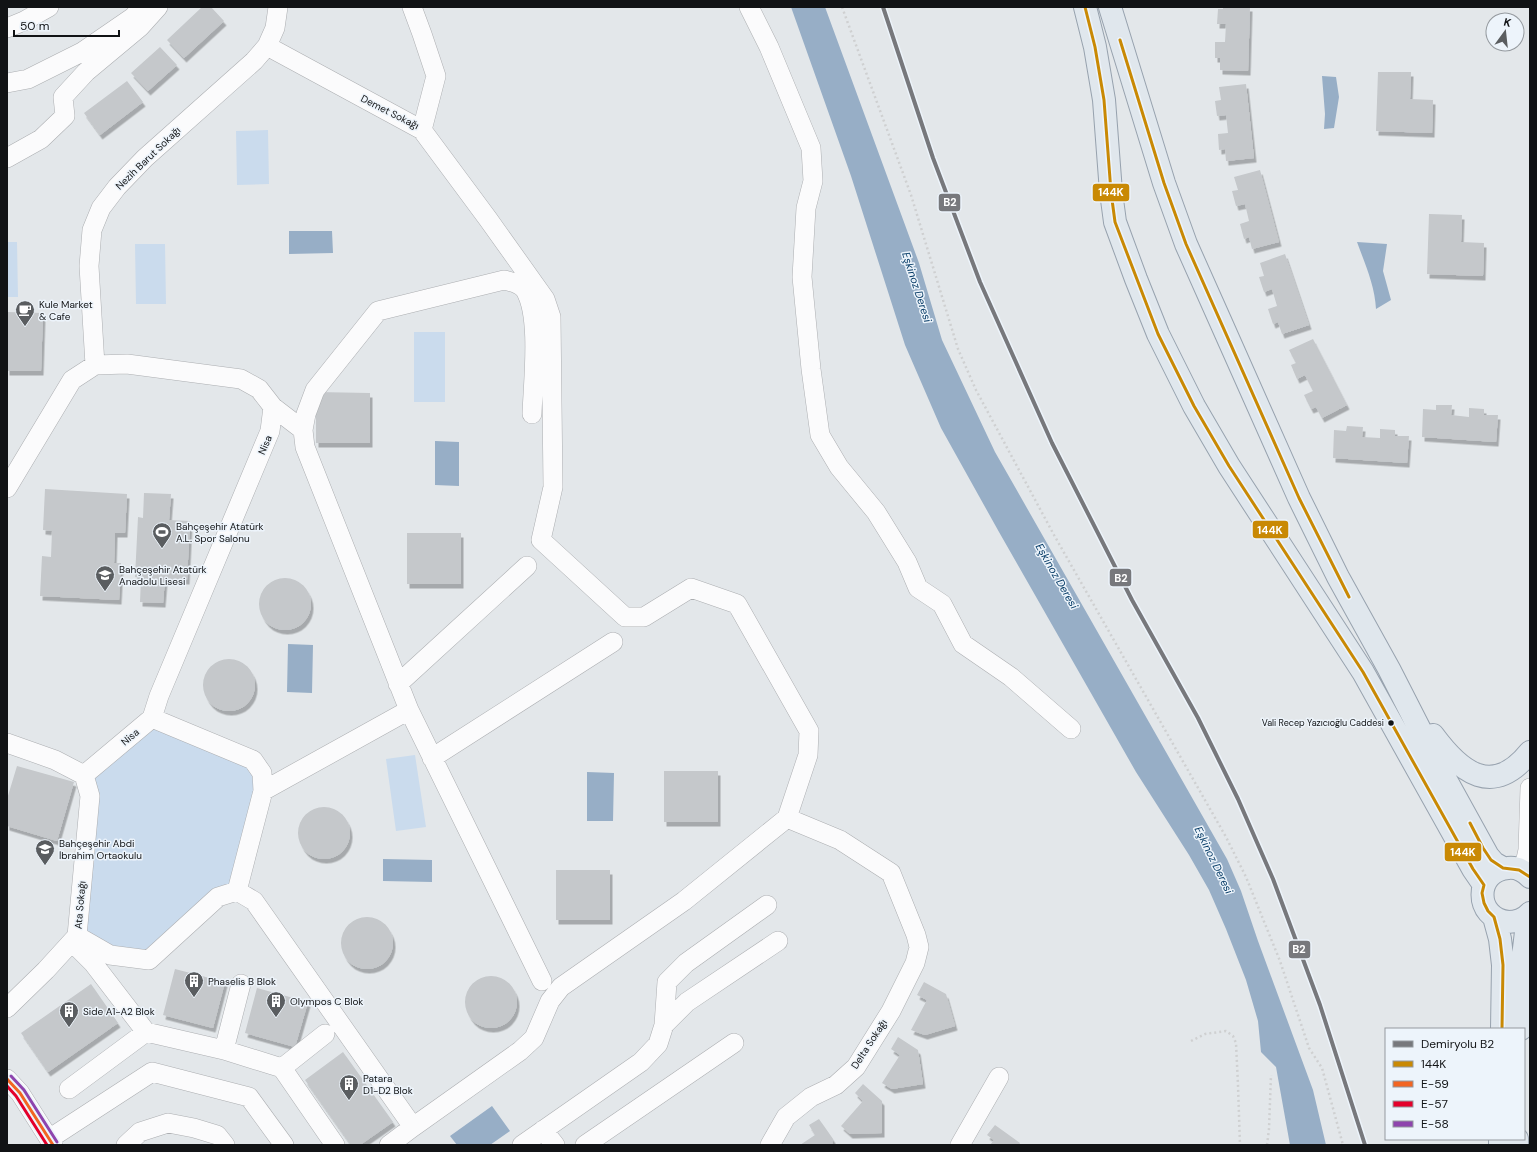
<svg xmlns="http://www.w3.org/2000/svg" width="1537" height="1152" viewBox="0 0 1537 1152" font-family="'DM Sans',sans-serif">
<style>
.green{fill:#cadbed}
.water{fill:#97aec6}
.building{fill:#c5c8cb;filter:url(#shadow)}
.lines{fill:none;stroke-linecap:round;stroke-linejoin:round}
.minor-casing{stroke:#acaeb1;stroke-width:20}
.major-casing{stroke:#97a2ae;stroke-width:24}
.path{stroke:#cfd0d1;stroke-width:2.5;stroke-dasharray:2 3;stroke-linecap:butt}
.minor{stroke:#fbfbfc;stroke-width:19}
.major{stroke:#e0e7ed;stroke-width:22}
.bus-1-casing{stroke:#edf4fb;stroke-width:6}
.bus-2-casing{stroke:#edf4fb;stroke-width:6}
.bus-3-casing{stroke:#edf4fb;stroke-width:6}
.bus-4-casing{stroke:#edf4fb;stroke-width:6}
.bus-1{stroke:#c98904;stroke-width:3}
.bus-2{stroke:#f26522;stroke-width:3}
.bus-3{stroke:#e4002b;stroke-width:3}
.bus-4{stroke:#8e44ad;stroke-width:3}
.rail-1-casing{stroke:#edf4fb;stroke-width:7}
.rail-1{stroke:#77787c;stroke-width:4}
.bus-dot{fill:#111315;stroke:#edf4fb;stroke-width:1.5}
.labels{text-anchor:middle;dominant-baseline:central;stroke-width:3;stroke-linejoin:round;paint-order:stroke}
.bus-label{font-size:9px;fill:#111315;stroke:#edf4fb;text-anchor:end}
.street-label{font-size:10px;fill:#111315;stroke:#edf4fb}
.poi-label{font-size:10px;fill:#111315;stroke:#edf4fb;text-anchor:start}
.water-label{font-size:11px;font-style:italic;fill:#073c67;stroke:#edf4fb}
.line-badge{stroke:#edf4fb;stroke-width:1.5}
.badge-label{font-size:11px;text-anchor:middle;font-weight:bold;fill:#fff}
</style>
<defs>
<filter id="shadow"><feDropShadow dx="2.5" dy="4.5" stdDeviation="0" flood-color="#0004"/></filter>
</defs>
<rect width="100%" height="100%" fill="#e3e7ea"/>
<!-- green -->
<path class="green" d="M268,130L269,184L237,185L236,131Z
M7,242H17L18,297H7Z
M135,244H165L166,304H136Z
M414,332H445V402H414Z
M152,718L262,773L237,891L149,960L77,936L84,775Z
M415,755L426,827L396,831L386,759Z"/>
<!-- water -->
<path class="water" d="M791,7H825L919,263L942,340L995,452L1227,859L1241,891L1258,941L1313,1090L1326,1145H1290L1276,1067L1261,1052L1258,1021L1246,980L1226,929L1209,890L1189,855L1136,772L999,532L941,428L905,345L851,176Z
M1322,76L1336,77L1339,97L1334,128L1324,129L1325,114Z
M289,231H332L333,253L289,254Z
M1357,242L1387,244L1383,271L1391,300L1376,309C1375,286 1365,264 1357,242Z
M435,441L459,442V486L435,485Z
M288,644L313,645L312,693L287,692Z
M587,772L614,773L613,821H587Z
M383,859L432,860V882L383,881Z
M492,1106L510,1131L490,1145H457L450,1136Z"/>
<!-- building -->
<path class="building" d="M202,7H211L224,21L184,58L167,40Z
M1223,7H1250L1248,71L1220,70V58H1215V42H1225L1226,24H1217L1218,9H1223Z
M160,47L177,65L148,91L131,73Z
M1378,72H1411L1410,99L1433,100L1432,133L1376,131Z
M127,81L143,102L100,135L84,113Z
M1246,84L1254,158L1226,161L1225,149L1219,150L1218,134L1228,133L1226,115L1217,116L1215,101L1221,100L1219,87Z
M1260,170L1279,242L1252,249L1249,237L1244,239L1240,224L1249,221L1245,204L1236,206L1232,191L1238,190L1234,177Z
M1429,214L1462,215L1461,242L1484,243L1483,276L1427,274Z
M1285,254L1309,325L1282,334L1278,322L1273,324L1268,309L1277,306L1272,289L1264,292L1259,277L1264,276L1260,263Z
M7,312L43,313L41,371H7Z
M1313,339L1347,405L1322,418L1316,407L1311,409L1304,395L1313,391L1305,375L1297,379L1291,365L1296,363L1289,350Z
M316,392L370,393V443H316Z
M1436,405H1452L1451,415L1469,417V408L1484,409V415H1498L1496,442L1422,437L1423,409L1436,410Z
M1347,426L1363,427L1362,437L1380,438V429L1395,430V436H1409L1407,463L1333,458L1334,430L1346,431Z
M45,489L127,494L125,533H115L114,563H121L119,600L40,596L42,556L51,557L52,531L43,530Z
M144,493L171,494L169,520L190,521L187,580L165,579L163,603L140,602L141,578L135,577L138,517L143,518Z
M407,533H461V584H407Z
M259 604a26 26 0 1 1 52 0a26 26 0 1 1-52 0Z
M203 685a26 26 0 1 1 52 0a26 26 0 1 1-52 0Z
M17,766L74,782L57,841L7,826V799Z
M664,771H718V822H664Z
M298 833a26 26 0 1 1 52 0a26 26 0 1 1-52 0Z
M556,870H610V920H556Z
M341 943a26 26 0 1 1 52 0a26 26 0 1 1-52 0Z
M175,969L225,982L213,1028L163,1015Z
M465 1002a26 26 0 1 1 52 0a26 26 0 1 1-52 0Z
M924,982L946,994L955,1026L925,1035L911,1030L927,1000L917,995Z
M91,984L118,1023L48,1072L21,1033Z
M257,988L308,1002L295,1047L245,1033Z
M898,1037L918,1050L923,1084L892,1089L882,1083L900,1055L891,1049Z
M343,1052L393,1122L360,1145H351L305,1080Z
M863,1084L882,1101V1133L850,1134L841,1126L863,1101L855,1093Z
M819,1119L833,1139L832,1145H800L815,1135L809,1125Z
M995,1125L1020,1143L1019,1145H990L994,1140L987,1135Z"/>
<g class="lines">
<defs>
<path id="minor" d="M749,7L769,47L811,148L813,181L806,208L802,277L811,369L820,435L839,467L876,512L907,562L918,588L942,604L963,644L1011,677L1071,729
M7,28L24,21L49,7
M267,46L422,130L436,76L422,34L412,7
M7,83L28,79L82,52L133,17L142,7
M422,130L488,219L545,299L551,317L553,487L541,540L625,617H644L691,588L737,604L809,731L808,755L787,818
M7,158L41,139L65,116L63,97L86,72L140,27L158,7
M95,365L89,266L92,230L101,208L117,187L145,158L254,61L267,46L275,28L278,7
M273,407L303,430
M7,488L72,380L95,365L127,364L241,379L259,389L273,407L270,431L159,696L152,718L84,775
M398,684L527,566
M409,710L305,447L303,430L306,414L315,390L378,311L504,280C512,282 520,283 525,290C541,317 533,382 532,414
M152,718L253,760L262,773L263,791L237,891
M7,743L55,760L84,775
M432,758L613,642
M263,791L409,710L542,981
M1521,870L1526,859L1528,850L1530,788
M77,936L110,955L149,960L218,897L237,891L254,901L413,1127L389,1145
M72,942L93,963L146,1032
M7,1008L46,970L77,936L90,796L84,775
M664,1025L687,1002L778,941
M224,1050L241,984
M282,1068L325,1034
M7,1079L20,1093L53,1145
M69,1089L146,1032L224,1050L282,1068L335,1145
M413,1127L520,1051L534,1038L550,1001L561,987L684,901L787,818L840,840L891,873L916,935L919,947L915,963L891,1011L856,1067L836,1085L811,1097L786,1117L770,1145
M543,1130L555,1145
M49,1139L152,1072L249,1097L284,1145
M126,1145L140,1132L168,1123L194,1128L217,1135L225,1145
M522,1145L641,1062L658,1044L664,1025L667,982L686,963L767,905
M585,1145L734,1043
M960,1145L999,1077"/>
<path id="major" d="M1085,7L1095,47L1104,100L1111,192L1115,222L1136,279L1158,334L1194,406L1229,466L1363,672L1473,869L1484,885
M1110,7L1164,183L1186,244L1219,318L1299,498L1338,577L1389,669L1440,769L1488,856L1494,863L1503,868
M1433,735C1461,773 1493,798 1530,752
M1530,877C1524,871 1516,867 1508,868C1474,871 1474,918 1508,922C1516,922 1525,919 1530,913
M1494,917L1500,939L1503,965L1502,1029
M1521,1029L1523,957L1528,915
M1500,1139V1145
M1517,1145V1139"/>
</defs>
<!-- minor casing -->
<use href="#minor" class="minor-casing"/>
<!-- major casing -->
<use href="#major" class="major-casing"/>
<!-- path -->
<path class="path" d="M842,7L911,195L958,349L976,390L1054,535L1226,837L1246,877L1280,961L1309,1048L1322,1068L1343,1145
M1191,1041L1205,1034L1226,1031L1233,1036L1236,1043L1238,1085L1240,1145
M1267,1145L1269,1129L1271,1075"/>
<!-- minor -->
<use href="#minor" class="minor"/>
<!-- major -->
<use href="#major" class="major"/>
<defs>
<path id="bus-1" d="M1085,7L1095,47L1104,100L1111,192L1115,222L1158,334L1194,406L1229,466L1363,672L1473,869L1484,885L1482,893L1484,903L1488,911L1494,917L1500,939L1503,965L1502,1029
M1120,40L1164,183L1186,244L1299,498L1349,597
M1470,823L1483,848L1491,860L1503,868L1519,870L1530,877"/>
<path id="bus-2" d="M7,1079L20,1093L53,1145"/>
<path id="bus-3" d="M7,1086L16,1096L47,1145"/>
<path id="bus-4" d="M11,1076L24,1090L57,1142"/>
</defs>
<!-- bus-1 casing -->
<use href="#bus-1" class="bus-1-casing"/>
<!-- bus-2 casing -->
<use href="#bus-2" class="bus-2-casing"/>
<!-- bus-3 casing -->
<use href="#bus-3" class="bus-3-casing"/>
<!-- bus-4 casing -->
<use href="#bus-4" class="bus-4-casing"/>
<!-- bus-1 -->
<use href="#bus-1" class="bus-1"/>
<!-- bus-2 -->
<use href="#bus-2" class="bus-2"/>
<!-- bus-3 -->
<use href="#bus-3" class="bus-3"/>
<!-- bus-4 -->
<use href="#bus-4" class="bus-4"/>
<defs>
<path id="rail-1" d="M883,7L933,158L980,282L1052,443L1132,600L1198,718L1238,799L1273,879L1320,1005L1365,1145"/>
</defs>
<!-- rail-1 casing -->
<use href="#rail-1" class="rail-1-casing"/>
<!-- rail-1 -->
<use href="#rail-1" class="rail-1"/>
</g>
<!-- icons -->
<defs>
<symbol id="cafe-pin" viewBox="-11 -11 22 30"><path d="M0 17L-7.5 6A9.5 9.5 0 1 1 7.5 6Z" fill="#5a5d60" stroke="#edf4fb"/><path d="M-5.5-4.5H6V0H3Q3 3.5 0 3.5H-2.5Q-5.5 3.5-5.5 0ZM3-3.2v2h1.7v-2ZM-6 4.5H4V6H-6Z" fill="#fff"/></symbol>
<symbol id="stadium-pin" viewBox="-11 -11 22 30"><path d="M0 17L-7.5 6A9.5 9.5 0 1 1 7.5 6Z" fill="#5a5d60" stroke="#edf4fb"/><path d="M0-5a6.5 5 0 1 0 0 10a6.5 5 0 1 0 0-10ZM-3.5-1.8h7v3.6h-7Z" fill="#fff"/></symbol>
<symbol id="school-pin" viewBox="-11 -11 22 30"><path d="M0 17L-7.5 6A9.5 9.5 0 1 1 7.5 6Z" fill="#5a5d60" stroke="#edf4fb"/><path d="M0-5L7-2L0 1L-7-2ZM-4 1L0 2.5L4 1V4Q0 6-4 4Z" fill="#fff"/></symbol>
<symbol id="building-pin" viewBox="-11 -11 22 30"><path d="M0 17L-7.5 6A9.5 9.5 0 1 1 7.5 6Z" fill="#5a5d60" stroke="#edf4fb"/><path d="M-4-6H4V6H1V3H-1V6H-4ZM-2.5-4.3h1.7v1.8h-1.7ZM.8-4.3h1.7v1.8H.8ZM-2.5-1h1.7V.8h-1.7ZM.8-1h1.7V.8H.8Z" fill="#fff"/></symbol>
</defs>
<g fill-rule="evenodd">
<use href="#cafe-pin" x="14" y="299" width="22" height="30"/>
<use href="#stadium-pin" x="151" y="521" width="22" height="30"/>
<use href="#school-pin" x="94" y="564" width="22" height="30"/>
<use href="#school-pin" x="34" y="838" width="22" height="30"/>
<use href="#building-pin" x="183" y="970" width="22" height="30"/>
<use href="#building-pin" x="265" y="990" width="22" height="30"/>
<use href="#building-pin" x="58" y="1000" width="22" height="30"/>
<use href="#building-pin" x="338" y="1073" width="22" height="30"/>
</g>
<!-- markers -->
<circle class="bus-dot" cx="1391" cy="723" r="3.5"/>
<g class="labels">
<!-- bus labels -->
<g class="bus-label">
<text x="1384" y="723">Vali Recep Yazıcıoğlu Caddesi</text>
</g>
<!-- street labels -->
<g class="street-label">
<text transform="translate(390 112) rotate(27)">Demet Sokağı</text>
<text transform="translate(148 158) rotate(-44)">Nezih Barut Sokağı</text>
<text transform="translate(265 445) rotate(-67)">Nisa</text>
<text transform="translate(130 737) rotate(-40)">Nisa</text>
<text transform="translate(80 905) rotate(-85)">Ata Sokağı</text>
<text transform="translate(869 1044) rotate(-57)">Delta Sokağı</text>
</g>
<!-- poi labels -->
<g class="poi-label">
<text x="39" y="304">Kule Market<tspan x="39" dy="12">&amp; Cafe</tspan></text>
<text x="176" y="526">Bahçeşehir Atatürk<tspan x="176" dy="12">A.L. Spor Salonu</tspan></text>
<text x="119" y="569">Bahçeşehir Atatürk<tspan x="119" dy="12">Anadolu Lisesi</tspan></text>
<text x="59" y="843">Bahçeşehir Abdi<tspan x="59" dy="12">İbrahim Ortaokulu</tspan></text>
<text x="208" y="981">Phaselis B Blok</text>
<text x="290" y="1001">Olympos C Blok</text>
<text x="83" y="1011">Side A1-A2 Blok</text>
<text x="363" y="1078">Patara<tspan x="363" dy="12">D1-D2 Blok</tspan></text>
</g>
<!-- water labels -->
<g class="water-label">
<text transform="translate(917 287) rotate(72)">Eşkinoz Deresi</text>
<text transform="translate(1057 576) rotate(60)">Eşkinoz Deresi</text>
<text transform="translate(1214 860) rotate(64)">Eşkinoz Deresi</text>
</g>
</g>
<g class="line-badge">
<rect x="1092" y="183" width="38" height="19" rx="4" fill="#c98904"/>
<rect x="938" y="193" width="23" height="19" rx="4" fill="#77787c"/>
<rect x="1252" y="520" width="37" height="19" rx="4" fill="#c98904"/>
<rect x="1109" y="568" width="23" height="19" rx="4" fill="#77787c"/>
<rect x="1444" y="842" width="38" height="20" rx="4" fill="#c98904"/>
<rect x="1288" y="940" width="23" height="19" rx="4" fill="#77787c"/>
</g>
<g class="badge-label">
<text x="1111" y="196">144K</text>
<text x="950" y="206">B2</text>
<text x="1270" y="534">144K</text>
<text x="1121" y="582">B2</text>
<text x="1463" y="856">144K</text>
<text x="1299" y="953">B2</text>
</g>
<!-- border -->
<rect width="1537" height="1152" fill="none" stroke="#111315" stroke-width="16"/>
<!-- legend -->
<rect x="1385" y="1028" width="140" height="112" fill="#edf4fb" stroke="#959a9f"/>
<rect x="1393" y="1041" width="20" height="6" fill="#77787c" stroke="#959a9f"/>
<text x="1421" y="1048" font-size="12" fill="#111315">Demiryolu B2</text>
<rect x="1393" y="1061" width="20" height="6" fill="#c98904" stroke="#959a9f"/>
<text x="1421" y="1068" font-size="12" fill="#111315">144K</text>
<rect x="1393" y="1081" width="20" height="6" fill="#f26522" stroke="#959a9f"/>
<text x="1421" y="1088" font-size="12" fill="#111315">E-59</text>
<rect x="1393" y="1101" width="20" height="6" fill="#e4002b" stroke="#959a9f"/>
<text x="1421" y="1108" font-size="12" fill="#111315">E-57</text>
<rect x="1393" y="1121" width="20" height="6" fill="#8e44ad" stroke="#959a9f"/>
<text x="1421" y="1128" font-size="12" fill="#111315">E-58</text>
<!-- north arrow -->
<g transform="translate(1505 32) rotate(15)"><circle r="19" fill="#edf4fb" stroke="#959a9f"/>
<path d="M0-3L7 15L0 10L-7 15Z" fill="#5a5d60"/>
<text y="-6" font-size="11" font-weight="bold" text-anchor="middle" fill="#111315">K</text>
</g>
<!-- scale -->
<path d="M14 30v6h105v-6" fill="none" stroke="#111315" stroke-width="2"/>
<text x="20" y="30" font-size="12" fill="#111315" stroke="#edf4fb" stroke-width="3" paint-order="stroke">50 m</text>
</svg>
